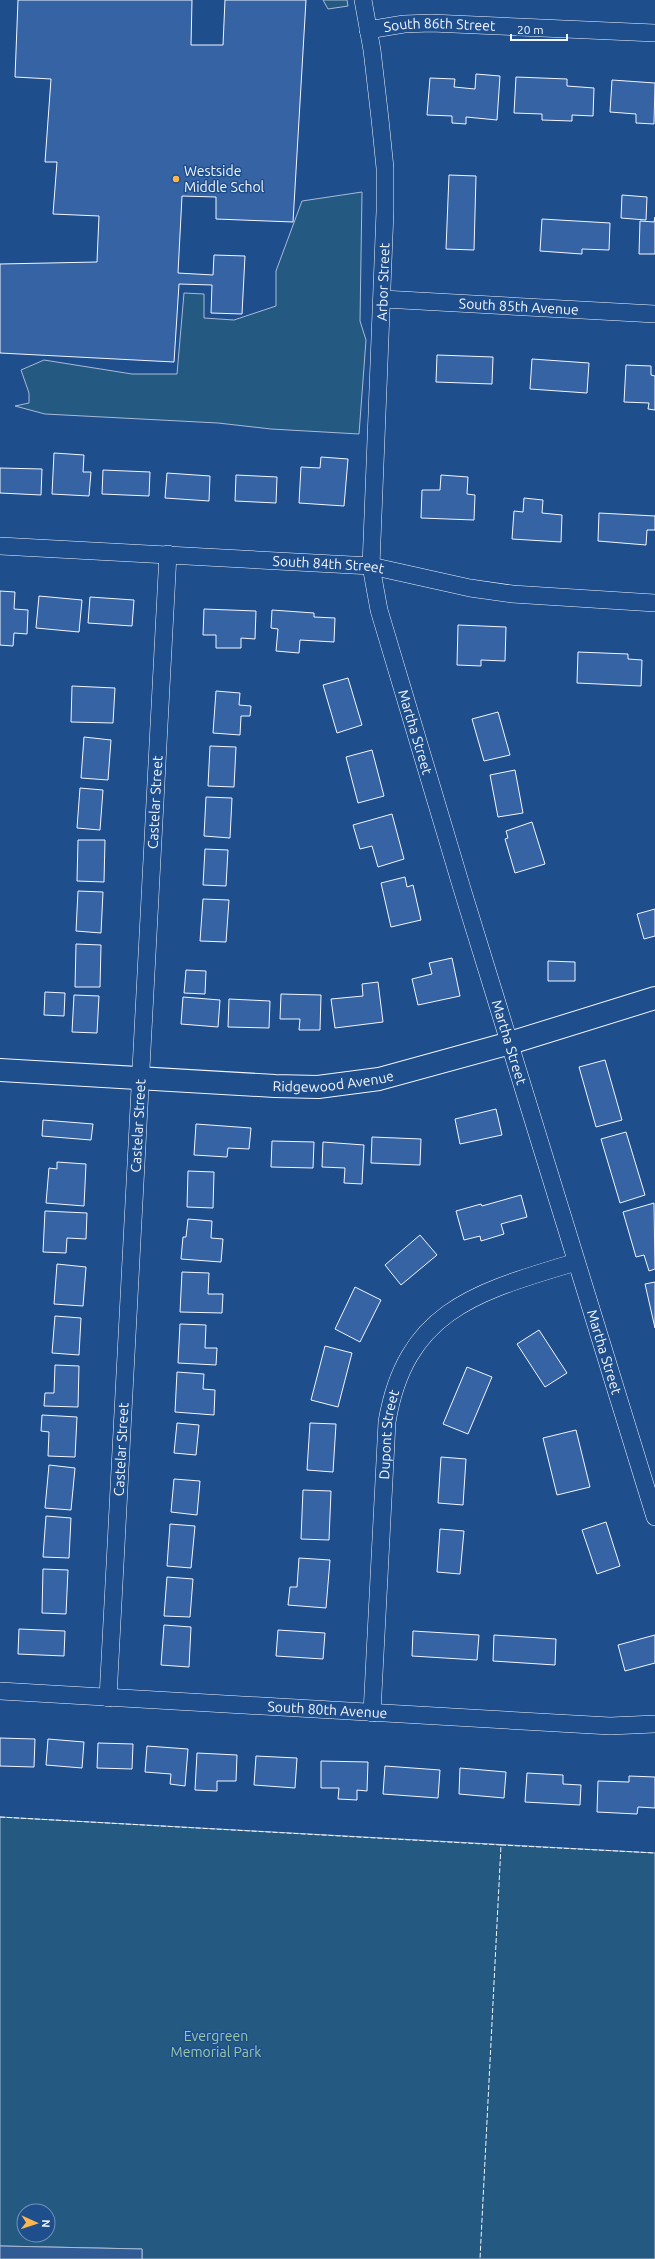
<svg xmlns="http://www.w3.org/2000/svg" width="655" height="2259" viewBox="0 0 655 2259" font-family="Ubuntu,sans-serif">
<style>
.green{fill:#245a82;stroke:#a8bbd7;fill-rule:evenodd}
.parking{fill:#305b95;stroke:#a8bbd7}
.building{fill:#3563a3;stroke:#f2f6ff}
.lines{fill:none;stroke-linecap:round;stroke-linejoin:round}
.minor-casing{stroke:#f2f6ff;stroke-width:18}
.secondary-casing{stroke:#f2f6ff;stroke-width:24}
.minor{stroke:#1f4e8c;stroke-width:17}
.secondary{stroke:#1f4e8c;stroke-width:22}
.fence{stroke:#f2f6ff;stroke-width:1;stroke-dasharray:5 2;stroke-linecap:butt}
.poi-dot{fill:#ffb74d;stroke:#1f4e8c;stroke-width:1.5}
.labels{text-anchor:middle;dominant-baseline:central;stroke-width:3;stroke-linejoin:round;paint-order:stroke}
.street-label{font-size:14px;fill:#f2f6ff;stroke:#1f4e8c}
.poi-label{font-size:14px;fill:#f2f6ff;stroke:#1f4e8c;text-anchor:start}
.park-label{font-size:14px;fill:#97c8a6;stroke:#1f4e8c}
</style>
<rect width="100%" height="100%" fill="#1f4e8c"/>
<!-- green -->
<path class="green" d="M323,0H347L348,6L328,9Z
M362,192L360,321L366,340L359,434L271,429L218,423L45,414L15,406L29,403V393L21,370L44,360L132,374H177L184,293L204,294V318L234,320L276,306V271L302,201Z
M0,1817L655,1853V2259H142V2249L0,2246ZM24,2211H48V2235H24Z"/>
<!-- parking -->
<path class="parking" d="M0,2246L142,2249V2259H0Z"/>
<!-- building -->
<path class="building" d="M18,0H192L191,45H223L225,0H306L293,222L216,219V197L182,196L178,273L213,275L214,255L245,256L242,314L211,313L212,285L179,284L174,362L0,353V264L97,262L99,216L53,214L57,162H45L51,79L15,77Z
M476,74L500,76L497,120L466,117V124L452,123V116L427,115L430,78L455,79L454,87L475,89Z
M516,77L567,79V86L594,88L593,116L572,115V121L542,120V114L514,113Z
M612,80L655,83L654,124L636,123V114L610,112Z
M449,175L476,176L474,250L446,249Z
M622,195L647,197L646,220L621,218Z
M655,217V254H639L640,221L654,222Z
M542,219L610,223L609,250L582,249V254L540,251Z
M437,355L493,357L492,384L436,382Z
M532,359L589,363L587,393L530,389Z
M626,365L651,366V375L655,376V410L648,409L649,403L624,402Z
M54,453L84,455L83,472H91L89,496L52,494Z
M321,457L348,459L344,506L299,503L301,467L320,468Z
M0,468L42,469L41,495L0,493Z
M103,470L150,472L149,496L102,494Z
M167,473L210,476L209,501L165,498Z
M236,475L277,477L276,503L235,501Z
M441,475L468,477L467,494L475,495L474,520L421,518L422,490H440Z
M524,498L543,500L542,513L562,515L561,542L512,539L514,511L523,512Z
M599,513L655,516V530H647L646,545L598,541Z
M0,591L15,592L14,609L28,610L27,634L14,633L13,646L0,645Z
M39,596L82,600L79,632L36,628Z
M90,597L134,600L132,626L88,623Z
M204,609L256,611L255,639L241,638V648H216V635H203Z
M272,610L314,613V617L335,618L334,642L300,640L299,653L276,651L278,629L271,628Z
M458,625L506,627L505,661L481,660V666L457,665Z
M578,652L628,654V659L642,660L641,686L577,683Z
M348,678L362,725L337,733L323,685Z
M72,686L115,688L113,723L71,722Z
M216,691L240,693L239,705L251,706L250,716H241L240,735L213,733Z
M498,712L510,755L484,761L472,719Z
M84,737L111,740L108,780L81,778Z
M210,746L236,747L234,787L208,786Z
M372,750L384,796L358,803L346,757Z
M515,770L523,813L498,817L490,775Z
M80,788L103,790L100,830L77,828Z
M206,797L232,798L230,838L204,836Z
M392,814L404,859L378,867L372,846L360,849L353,825Z
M532,822L545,864L515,873L505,839L508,838L506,831Z
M78,840H105L104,882L77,881Z
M205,849L228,850L226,886L203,885Z
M405,877L407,887L413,885L421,920L391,927L381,883Z
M78,891L103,892L101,933L76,931Z
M203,899L229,900L226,942L200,941Z
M655,909V936L644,939L637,914Z
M76,944L101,945L100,987H75Z
M452,958L460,996L418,1005L412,979L432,974L429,963Z
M548,961L575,962V981H548Z
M186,970L206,971L205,994L184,993Z
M378,982L383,1022L335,1028L331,999L363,996L362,984Z
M45,992L65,993L64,1016L44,1015Z
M281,994L321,995L320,1030H299L300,1019H280Z
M74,995L99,996L97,1033L72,1032Z
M183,997L220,1000L218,1027L181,1024Z
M229,999L270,1001L269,1028L228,1027Z
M605,1060L622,1120L596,1127L579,1067Z
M496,1109L502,1135L460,1144L455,1119Z
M43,1120L93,1124L91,1140L42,1136Z
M196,1124L251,1128L249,1149L228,1148L227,1157L194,1155Z
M626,1132L645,1195L620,1203L601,1139Z
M372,1137L421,1139L420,1165L371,1163Z
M272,1141L314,1142L313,1168L271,1167Z
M323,1142L364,1145L362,1184L344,1183L345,1168L322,1167Z
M57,1162L86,1164L84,1206L46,1203L49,1168L57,1169Z
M188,1171L214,1172L213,1208L187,1207Z
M521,1195L527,1217L501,1224L504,1234L481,1241L480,1236L464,1240L456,1211L481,1204L482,1206Z
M654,1203L655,1269L649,1271L644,1255L636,1257L623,1212Z
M45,1211L87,1213L86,1239L67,1238L66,1253L43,1252Z
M188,1219L212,1221L211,1238L223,1239L221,1262L181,1259L183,1237H186Z
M420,1235L437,1255L401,1285L385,1265Z
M57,1264L86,1267L83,1306L54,1304Z
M182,1272L209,1273L208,1294H223L222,1313L180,1312Z
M655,1282V1328L645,1284Z
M355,1287L381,1300L360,1342L335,1329Z
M55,1316L81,1318L79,1355L52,1353Z
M180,1324L206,1325L205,1348H217L216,1365L178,1363Z
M539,1330L567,1373L545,1387L517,1344Z
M325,1346L352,1353L338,1407L311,1400Z
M55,1365L79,1366L78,1407L44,1406L45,1393H54Z
M467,1367L492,1377L468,1434L443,1424Z
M177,1372L204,1374L203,1389L215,1390L214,1415L175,1412Z
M42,1415L77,1417L75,1457L48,1456L49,1432L41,1431Z
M177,1423L199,1425L196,1455L174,1453Z
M310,1423L336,1424L333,1472L307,1470Z
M576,1430L590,1487L557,1495L543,1438Z
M441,1457L466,1459L463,1505L438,1503Z
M49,1465L75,1468L71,1510L45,1508Z
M174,1479L200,1481L197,1515L171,1512Z
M303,1490L331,1491L329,1540L301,1539Z
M46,1516L71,1518L69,1558L43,1557Z
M606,1522L620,1566L597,1574L582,1530Z
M170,1524L195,1526L191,1568L167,1566Z
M440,1529L464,1531L460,1574L437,1572Z
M299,1558L330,1560L326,1608L288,1605L290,1587H297Z
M43,1569L68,1570L66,1614L42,1613Z
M167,1577L193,1579L190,1617L164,1616Z
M164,1625L191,1627L189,1667L161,1665Z
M19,1629L65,1631L64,1656L18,1654Z
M278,1630L325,1633L323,1659L276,1656Z
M413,1631L479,1635L477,1660L412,1656Z
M494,1635L556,1639L555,1665L493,1661Z
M655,1635V1663L625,1671L618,1645Z
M0,1738L35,1739L34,1767L0,1766Z
M48,1739L84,1742L82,1768L46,1765Z
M98,1743L133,1744L132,1769L97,1768Z
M147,1746L188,1749L185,1786L170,1784L171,1774L145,1772Z
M197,1753L237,1755L236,1781H217V1791L195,1790Z
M256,1756L297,1758L295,1788L254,1785Z
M321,1761L368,1762L367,1791L357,1790V1800L338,1799L339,1788H321Z
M385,1766L440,1770L438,1798L383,1794Z
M460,1768L506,1772L504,1798L459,1794Z
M527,1773L563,1775V1784L581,1785L580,1805L525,1802Z
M629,1776L655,1777V1808L638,1807L637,1814L597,1812L598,1781L629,1782Z"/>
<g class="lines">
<defs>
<g id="minor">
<path id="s1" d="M363,0L372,50L380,119L385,168V211L371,566L379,610L463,892L655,1517"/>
<path id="s2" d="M368,30L404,24L431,23L655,33"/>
<path id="s3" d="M383,299L655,314"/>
<path id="s4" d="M0,546L371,566L470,588L512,594L655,603"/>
<path id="s5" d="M0,1691L610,1726L655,1724"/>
<path id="s6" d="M108,1698L168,554"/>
<path id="s7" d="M372,1713L387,1422C406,1308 481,1291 576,1262"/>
</g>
<g id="secondary">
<path id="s8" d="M0,1070L275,1086L318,1087L379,1079L510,1043L655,998"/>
</g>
</defs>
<!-- minor casing -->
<use href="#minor" class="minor-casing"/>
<!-- secondary casing -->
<use href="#secondary" class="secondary-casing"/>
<!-- minor -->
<use href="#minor" class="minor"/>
<!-- secondary -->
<use href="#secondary" class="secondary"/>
<!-- fence -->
<path class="fence" d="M0,1817L501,1845L480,2259
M501,1845L655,1853"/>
</g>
<!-- markers -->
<circle class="poi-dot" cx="176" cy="179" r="4"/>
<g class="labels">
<!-- street labels -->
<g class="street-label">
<text stroke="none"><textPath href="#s2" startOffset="72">South 86th Street</textPath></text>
<text transform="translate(383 282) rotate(-88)">Arbor Street</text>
<text stroke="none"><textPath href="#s3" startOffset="136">South 85th Avenue</textPath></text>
<text stroke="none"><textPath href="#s4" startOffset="329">South 84th Street</textPath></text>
<text stroke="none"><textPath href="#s1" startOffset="740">Martha Street</textPath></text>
<text stroke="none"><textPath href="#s6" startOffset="897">Castelar Street</textPath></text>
<text stroke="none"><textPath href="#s1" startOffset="1064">Martha Street</textPath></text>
<text stroke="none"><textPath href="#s8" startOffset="334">Ridgewood Avenue</textPath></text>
<text stroke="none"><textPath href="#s6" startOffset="573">Castelar Street</textPath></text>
<text stroke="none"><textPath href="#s1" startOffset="1388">Martha Street</textPath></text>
<text stroke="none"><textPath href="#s7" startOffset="279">Dupont Street</textPath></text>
<text stroke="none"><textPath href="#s6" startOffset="249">Castelar Street</textPath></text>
<text stroke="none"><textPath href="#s5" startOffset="328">South 80th Avenue</textPath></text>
</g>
<!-- poi labels -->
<g class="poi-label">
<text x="184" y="171">Westside<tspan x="184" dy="16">Middle Schol</tspan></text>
</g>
<!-- park labels -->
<g class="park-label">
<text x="216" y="2036">Evergreen<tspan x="216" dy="16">Memorial Park</tspan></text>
</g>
</g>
<!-- north arrow -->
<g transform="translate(36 2223) rotate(93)"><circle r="19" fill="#1f4e8c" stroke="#7391ba"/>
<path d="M0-3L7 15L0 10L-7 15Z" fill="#ffb74d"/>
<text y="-6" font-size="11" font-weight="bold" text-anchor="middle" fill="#f2f6ff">N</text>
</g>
<!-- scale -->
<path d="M511 34v6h56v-6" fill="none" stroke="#f2f6ff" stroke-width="2"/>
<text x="517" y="34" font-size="12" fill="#f2f6ff" stroke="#1f4e8c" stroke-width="3" paint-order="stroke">20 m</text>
</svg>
